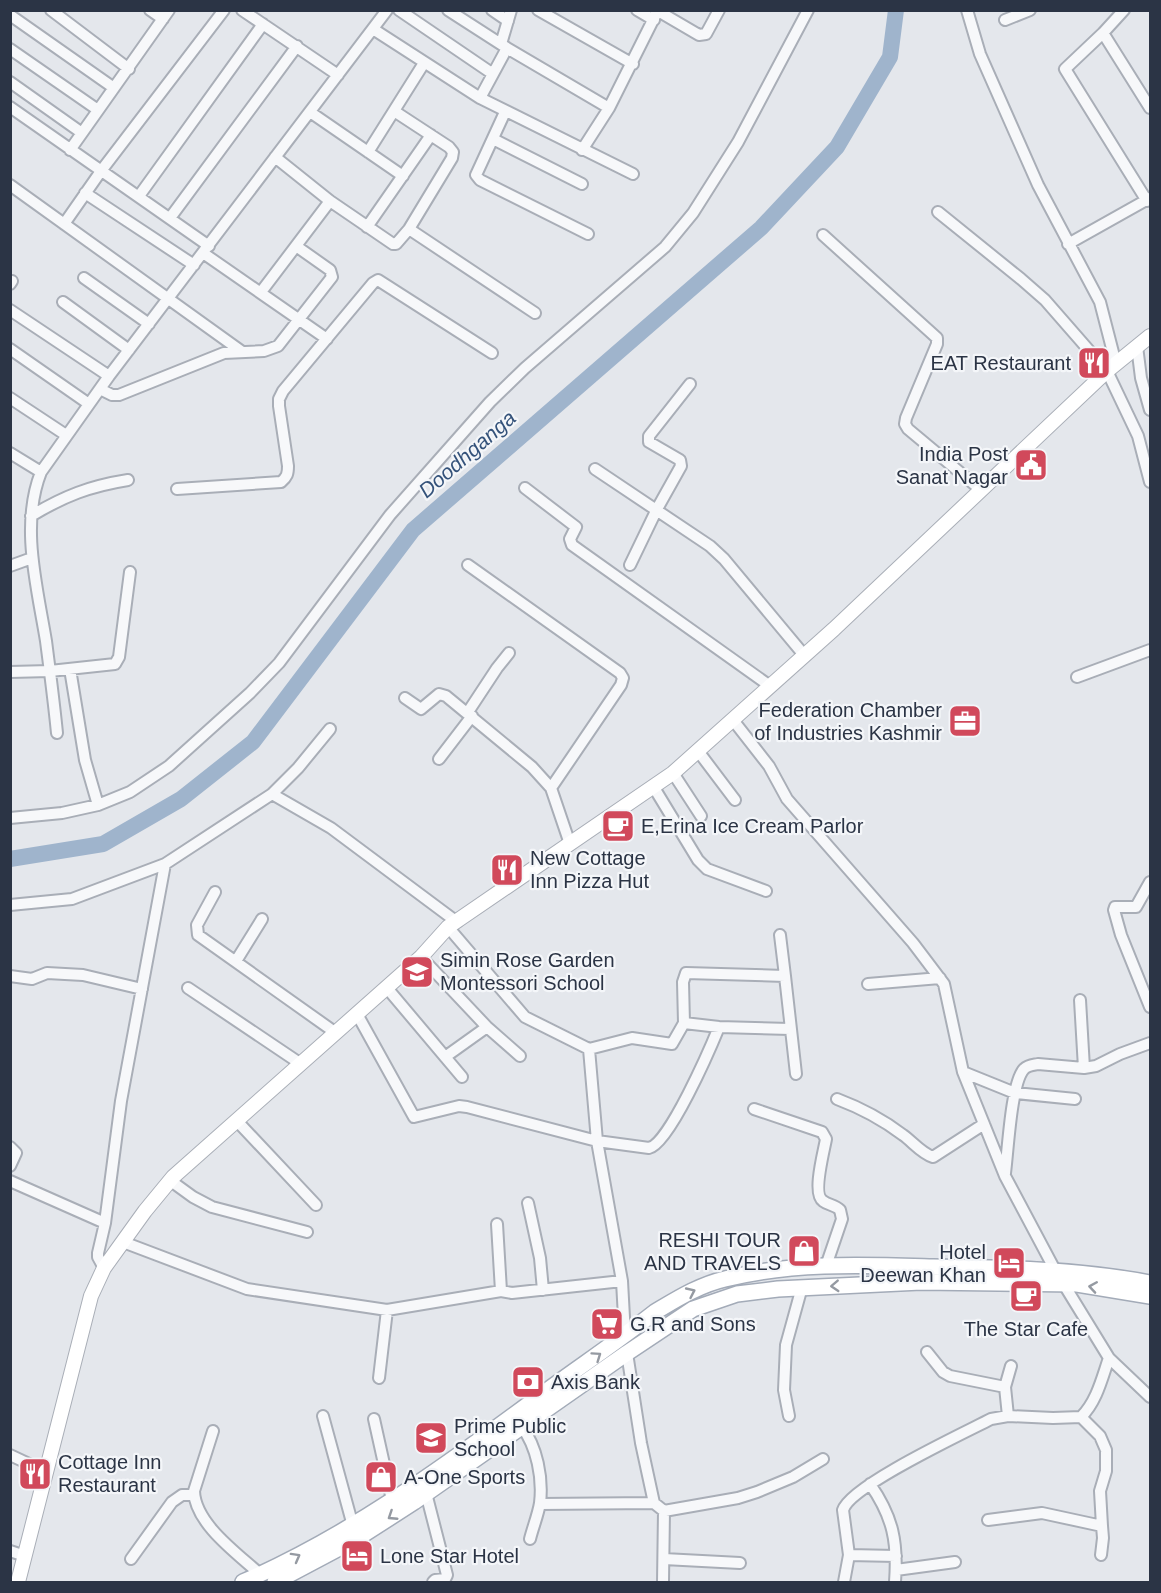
<svg xmlns="http://www.w3.org/2000/svg" width="1161" height="1593" viewBox="0 0 1161 1593" font-family="Arial,sans-serif">
<style>
.lines{fill:none;stroke-linecap:round;stroke-linejoin:round}
.river{stroke:#9fb4cc;stroke-width:16}
.street-casing{stroke:#a9aeb7;stroke-width:14}
.secondary-casing{stroke:#a9aeb7;stroke-width:16}
.primary-casing{stroke:#a3abb8;stroke-width:18}
.street{stroke:#f7f8fa;stroke-width:10}
.secondary{stroke:#fff;stroke-width:14}
.primary{stroke:#fff;stroke-width:15}
.oneway{stroke:#959aa2}
.labels{text-anchor:middle;dominant-baseline:central;stroke-width:4.5;stroke-linejoin:round;paint-order:stroke}
.poi-label{font-size:20px;fill:#2b3445;stroke:#f4f6f9;text-anchor:start}
.water-label{font-size:21px;font-style:italic;fill:#34527a;stroke:#f4f6f9}
</style>
<rect width="100%" height="100%" fill="#e4e7ec"/>
<g class="lines">
<!-- river -->
<path class="river" d="M10,859L103,844L181,799L253,742L413,530L761,228L837,147L890,57L896,10"/>
<defs>
<path id="street" d="M51,10L129,69
M150,10L163,19
M242,10L338,75
M399,10L493,74
M448,10L507,48L609,108
M492,10L508,21
M538,10L633,64
M637,10L654,20
M967,10L980,54L1038,185L1100,302L1116,364
M1124,10L1103,33L1065,69L1147,201
M658,11L699,35L706,34L719,10
M10,15L114,88
M1005,20L1030,10
M373,29L480,98L633,174
M1103,33L1150,108
M501,44L511,10
M10,49L98,110
M10,82L82,133
M480,98L507,48
M10,107L209,246
M310,112L403,176
M505,112L476,175L480,180L588,234
M493,139L582,184
M70,150L169,10
M582,150L609,108L658,10
M368,152L424,63
M275,157L330,201L393,244H396L409,229L452,158L453,152L449,147L394,111
M10,185L241,351
M85,193L194,265
M139,196L263,24
M938,212L1021,279L1045,300L1107,371L1138,436L1150,482
M170,218L297,46
M64,224L101,171L224,10
M367,227L431,135
M409,229L535,313
M823,235L937,338V344L906,418L905,424L908,429L981,490
M1068,244L1150,198
M203,253L327,339
M84,278L149,324
M10,284L12,281
M261,292L330,201
M63,302L129,350
M10,310L109,376
M1137,346L1141,378L1150,410
M10,349L89,404
M100,389L112,395H119L224,353L264,351L278,346L332,277L330,270L296,246
M10,398L66,435
M10,453L41,472
M595,469L710,546L724,559L804,655
M525,488L576,527L570,539L572,545L770,686
M177,489L281,482C287,477 288,474 288,466L279,406V399L283,391L373,283L378,280L492,353
M31,516C64,496 90,486 128,480
M468,565L620,673L623,678L621,685L551,788
M630,565L657,509L681,466L680,460L649,442V436L690,384
M10,566L32,558
M70,669L85,760L98,805
M10,672L50,671L115,664L119,657L130,572
M1077,677L1150,650
M405,698L421,709L439,694L446,696L532,767L551,788L570,844
M468,712L497,668L509,653
M733,720L769,766L787,799L913,943L944,984L963,1072L1005,1176L1055,1270L1109,1358L1150,1397
M57,733C54,702 50,672 46,641C37,586 20,525 41,472L109,376L387,10
M698,751L735,800
M439,759L472,716
M673,773L701,816
M653,786L698,860L707,869L766,891
M272,794L298,768L330,729
M10,818L62,813L98,805L130,792L169,766L250,693L279,663L390,515L490,402L525,368L665,247L693,213L738,142L808,10
M1150,882L1136,907H1115L1114,910L1121,935L1150,1007
M215,892L197,925L198,935L336,1033
M10,905L72,899L165,864
M448,927L525,1017L589,1049L632,1038L672,1044L684,1023L683,982L686,973L785,976L780,935
M421,957L487,1027L520,1056
M236,961L262,919
M10,976L32,979L47,973L83,975L142,989
M785,976L796,1074
M868,984L940,978
M188,988L301,1064
M387,988L462,1077
M1080,1000L1084,1068
M357,1014L414,1117L459,1106L467,1107L597,1141L649,1148C669,1144 710,1049 719,1027
M684,1023L719,1027L790,1029
M589,1049L597,1141L622,1281L625,1336
M445,1057L487,1027
M963,1072L1015,1093L1075,1099
M837,1099C861,1108 882,1119 903,1135C913,1142 921,1153 933,1157L984,1124
M754,1109L822,1132L826,1139C824,1151 812,1194 823,1201C828,1205 835,1205 840,1210L842,1219L826,1266
M237,1121L316,1205
M10,1147L16,1153L10,1166
M1005,1173C1008,1151 1011,1083 1024,1069C1028,1065 1033,1065 1038,1064L1084,1068L1096,1066L1120,1054L1150,1043
M10,1181L105,1223
M171,1181L193,1197L212,1207L307,1232
M528,1203L540,1258L543,1290
M497,1224L501,1291
M123,1242L247,1289L387,1310L501,1291L512,1293L622,1281
M104,1268L98,1257V1253L105,1223L121,1101L165,864L272,794L331,828L457,922
M927,1352L943,1372L950,1376L1005,1387
M379,1378L387,1310
M323,1416L353,1526
M789,1416L784,1390L786,1345L802,1287
M1008,1416L1005,1387L1011,1366
M374,1419L392,1500
M522,1427C537,1447 543,1478 540,1503C538,1515 533,1527 530,1539
M213,1431L194,1491C195,1524 238,1554 261,1575
M10,1455L46,1472
M870,1484C893,1517 898,1542 895,1582
M426,1493L447,1575L445,1579L435,1580L433,1582
M654,1503L664,1511L738,1498L757,1492L793,1477L823,1459
M540,1504L654,1503L641,1443L627,1353
M988,1520L1042,1513L1102,1526L1100,1491L1106,1471V1450L1100,1436L1081,1417
M10,1551L25,1556
M849,1555L896,1556
M1101,1555L1103,1538L1102,1526
M131,1559L172,1502L182,1495H194
M664,1559L740,1563
M896,1570L955,1562
M663,1582L664,1511
M844,1582L849,1555L843,1510C850,1486 964,1433 991,1419L1008,1416L1053,1418L1081,1417C1097,1401 1102,1378 1109,1358"/>
<path id="secondary" d="M18,1582L91,1296L104,1268L145,1211L173,1177L421,957L448,927L673,773L834,629L1107,371L1150,336"/>
<path id="primary" d="M243,1582C349,1536 444,1467 537,1398C576,1369 617,1342 655,1312C677,1299 699,1285 725,1279C793,1262 864,1265 933,1267C1008,1268 1077,1269 1150,1283
M275,1582L358,1538L414,1502L627,1353L693,1309L737,1294L778,1289L921,1282L1077,1284L1150,1296"/>
</defs>
<!-- street casing -->
<use href="#street" class="street-casing"/>
<!-- secondary casing -->
<use href="#secondary" class="secondary-casing"/>
<!-- primary casing -->
<use href="#primary" class="primary-casing"/>
<!-- street -->
<use href="#street" class="street"/>
<!-- secondary -->
<use href="#secondary" class="secondary"/>
<!-- primary -->
<use href="#primary" class="primary"/>
</g>
<!-- one-way arrows -->
<defs><path id="oneway-chevron" d="M-2-3.5L2.5 0L-2 3.5" fill="none" stroke-width="1.6" stroke-linecap="round" stroke-linejoin="round" transform="scale(1.5)"/></defs>
<g class="oneway">
<use href="#oneway-chevron" transform="translate(835 1286) rotate(177)"/>
<use href="#oneway-chevron" transform="translate(1093 1287) rotate(-171)"/>
<use href="#oneway-chevron" transform="translate(691 1292) rotate(-25)"/>
<use href="#oneway-chevron" transform="translate(597 1356) rotate(-35)"/>
<use href="#oneway-chevron" transform="translate(392 1516) rotate(147)"/>
<use href="#oneway-chevron" transform="translate(296 1557) rotate(-29)"/>
</g>
<!-- icons -->
<defs>
<symbol id="restaurant-square" viewBox="-11 -11 22 22"><rect x="-9" y="-9" width="18" height="18" rx="4" fill="#d1495b" stroke="#f4f6f9"/><path d="M-5-6h1v4h1v-4h1v4h1v-4h1v5L-1.5 .5V6h-2V.5L-5-1ZM5-6V6H3V1.5H1.5Q1.5-4 5-6Z" fill="#fff"/></symbol>
<symbol id="civic-square" viewBox="-11 -11 22 22"><rect x="-9" y="-9" width="18" height="18" rx="4" fill="#d1495b" stroke="#f4f6f9"/><path d="M-.6-6.5H3V-4.5H.6V-3L4-1V1h2V6H-6V1h2V-1L-.6-3ZM-1.2 2.5V6h2.4V2.5Z" fill="#fff"/></symbol>
<symbol id="office-square" viewBox="-11 -11 22 22"><rect x="-9" y="-9" width="18" height="18" rx="4" fill="#d1495b" stroke="#f4f6f9"/><path d="M-6-3h4V-5.5h4V-3h4V5H-6ZM-1-4.5V-3h2v-1.5ZM-6 0V1H6V0Z" fill="#fff"/></symbol>
<symbol id="cafe-square" viewBox="-11 -11 22 22"><rect x="-9" y="-9" width="18" height="18" rx="4" fill="#d1495b" stroke="#f4f6f9"/><path d="M-5.5-4.5H6V0H3Q3 3.5 0 3.5H-2.5Q-5.5 3.5-5.5 0ZM3-3.2v2h1.7v-2ZM-6 4.5H4V6H-6Z" fill="#fff"/></symbol>
<symbol id="school-square" viewBox="-11 -11 22 22"><rect x="-9" y="-9" width="18" height="18" rx="4" fill="#d1495b" stroke="#f4f6f9"/><path d="M0-5L7-2L0 1L-7-2ZM-4 1L0 2.5L4 1V4Q0 6-4 4Z" fill="#fff"/></symbol>
<symbol id="shop-square" viewBox="-11 -11 22 22"><rect x="-9" y="-9" width="18" height="18" rx="4" fill="#d1495b" stroke="#f4f6f9"/><path d="M-5-2.5h2.3a2.7 3.5 0 0 1 5.4 0H5L5.5 6h-11ZM-1.5-2.5h3a1.5 2.3 0 0 0-3 0Z" fill="#fff"/></symbol>
<symbol id="hotel-square" viewBox="-11 -11 22 22"><rect x="-9" y="-9" width="18" height="18" rx="4" fill="#d1495b" stroke="#f4f6f9"/><path d="M-6-4.5h1.5V1H6V5H4.5V3h-9V5H-6ZM-4 0a1.8 1.8 0 1 1 3.6 0ZM.5 0V-2.5h3Q6-2.5 6 0Z" fill="#fff"/></symbol>
<symbol id="supermarket-square" viewBox="-11 -11 22 22"><rect x="-9" y="-9" width="18" height="18" rx="4" fill="#d1495b" stroke="#f4f6f9"/><path d="M-6-5.5h2.5l.6 2H6L4.5 2H-2.5L-4.4-4H-6ZM-1.5 3.2a1.3 1.3 0 1 0 .1 0ZM3 3.2a1.3 1.3 0 1 0 .1 0Z" fill="#fff"/></symbol>
<symbol id="bank-square" viewBox="-11 -11 22 22"><rect x="-9" y="-9" width="18" height="18" rx="4" fill="#d1495b" stroke="#f4f6f9"/><path d="M-6-4H6V4H-6ZM0-2.3a2.3 2.3 0 1 0 0 4.6a2.3 2.3 0 1 0 0-4.6Z" fill="#fff"/></symbol>
</defs>
<g fill-rule="evenodd">
<use href="#restaurant-square" x="1075" y="344" width="38" height="38"/>
<use href="#civic-square" x="1012" y="446" width="38" height="38"/>
<use href="#office-square" x="946" y="702" width="38" height="38"/>
<use href="#cafe-square" x="599" y="807" width="38" height="38"/>
<use href="#restaurant-square" x="488" y="851" width="38" height="38"/>
<use href="#school-square" x="398" y="953" width="38" height="38"/>
<use href="#shop-square" x="785" y="1232" width="38" height="38"/>
<use href="#hotel-square" x="990" y="1244" width="38" height="38"/>
<use href="#cafe-square" x="1007" y="1277" width="38" height="38"/>
<use href="#supermarket-square" x="588" y="1305" width="38" height="38"/>
<use href="#bank-square" x="509" y="1363" width="38" height="38"/>
<use href="#school-square" x="412" y="1419" width="38" height="38"/>
<use href="#restaurant-square" x="16" y="1455" width="38" height="38"/>
<use href="#shop-square" x="362" y="1458" width="38" height="38"/>
<use href="#hotel-square" x="338" y="1537" width="38" height="38"/>
</g>
<g class="labels">
<!-- poi labels -->
<g class="poi-label">
<text x="1071" y="363" text-anchor="end">EAT Restaurant</text>
<text x="1008" y="454" text-anchor="end">India Post<tspan x="1008" dy="23">Sanat Nagar</tspan></text>
<text x="942" y="710" text-anchor="end">Federation Chamber<tspan x="942" dy="23">of Industries Kashmir</tspan></text>
<text x="641" y="826">E,Erina Ice Cream Parlor</text>
<text x="530" y="858">New Cottage<tspan x="530" dy="23">Inn Pizza Hut</tspan></text>
<text x="440" y="960">Simin Rose Garden<tspan x="440" dy="23">Montessori School</tspan></text>
<text x="781" y="1240" text-anchor="end">RESHI TOUR<tspan x="781" dy="23">AND TRAVELS</tspan></text>
<text x="986" y="1252" text-anchor="end">Hotel<tspan x="986" dy="23">Deewan Khan</tspan></text>
<text x="630" y="1324">G.R and Sons</text>
<text x="1026" y="1329" text-anchor="middle">The Star Cafe</text>
<text x="551" y="1382">Axis Bank</text>
<text x="454" y="1426">Prime Public<tspan x="454" dy="23">School</tspan></text>
<text x="58" y="1462">Cottage Inn<tspan x="58" dy="23">Restaurant</tspan></text>
<text x="404" y="1477">A-One Sports</text>
<text x="380" y="1556">Lone Star Hotel</text>
</g>
<!-- water labels -->
<g class="water-label">
<text transform="translate(467 454) rotate(-41)">Doodhganga</text>
</g>
</g>
<!-- border -->
<rect width="1161" height="1593" fill="none" stroke="#2b3445" stroke-width="24"/>
</svg>
